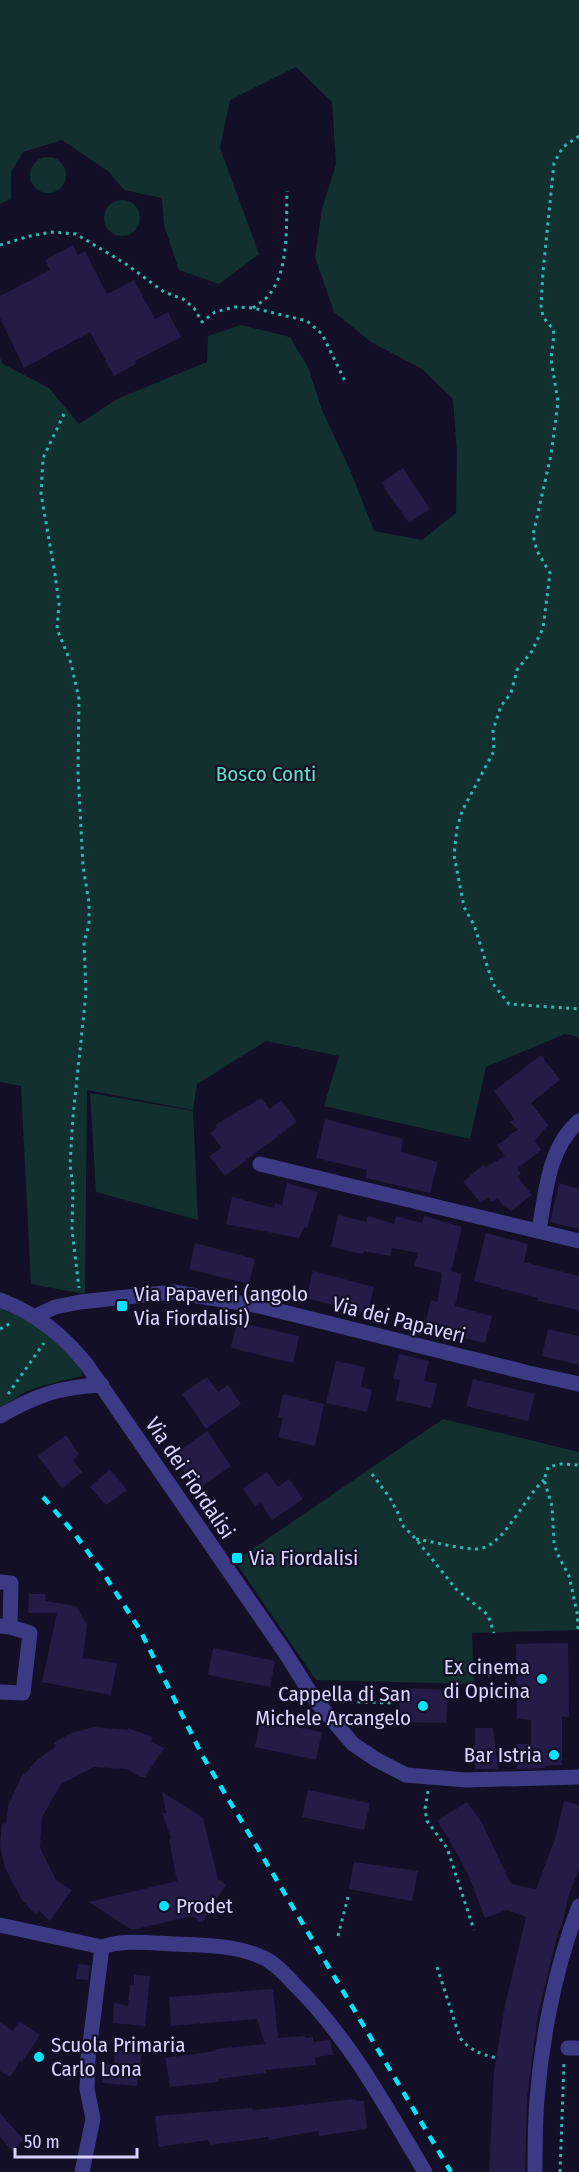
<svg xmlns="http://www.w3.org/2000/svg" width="579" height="2172" viewBox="0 0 579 2172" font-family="'Fira Sans Condensed',sans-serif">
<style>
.green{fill:#12302f}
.building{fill:#241b47}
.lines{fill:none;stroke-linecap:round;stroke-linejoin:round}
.path{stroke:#2fb8b0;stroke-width:3;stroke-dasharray:3 4.5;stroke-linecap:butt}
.minor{stroke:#3d3a85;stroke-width:15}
.rail{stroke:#00e5ff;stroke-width:4.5;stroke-dasharray:9 8;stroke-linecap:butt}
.poi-dot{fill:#00e5ff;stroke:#130f26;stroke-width:2}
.labels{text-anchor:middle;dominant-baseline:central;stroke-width:4.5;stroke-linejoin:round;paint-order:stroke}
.park-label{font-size:21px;fill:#5fe0c0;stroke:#130f26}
.poi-label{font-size:21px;fill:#d9d4ff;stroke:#130f26;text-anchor:start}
.street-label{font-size:21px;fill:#d9d4ff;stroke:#130f26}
</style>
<rect width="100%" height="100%" fill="#130f26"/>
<!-- green -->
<path class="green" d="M0,0H579V1037L565,1034L486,1067L470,1139L324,1106L339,1056L266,1041L197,1084L193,1110L87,1090L85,1294L31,1284L21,1086L0,1082V358L3,364L49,388L79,424L117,399L207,362L208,336L241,325L290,337L308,367L322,410L350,470L374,531L422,540L456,513L457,453L453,399L422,369L371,342L334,312L315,257L322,209L336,164L332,102L296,67L230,100L220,148L259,254L219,284L179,270L164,225L162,198L124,190L109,172L62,140L23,152L11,172V199L0,204Z
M30 175a18 18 0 1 1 36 0a18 18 0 1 1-36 0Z
M104 218a18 18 0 1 1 36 0a18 18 0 1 1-36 0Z
M90,1093L193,1111L198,1220L96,1192Z
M0,1308C29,1320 54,1335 74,1360C78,1365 82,1369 82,1376L41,1386L25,1392L0,1408Z
M443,1419L579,1452V1630L472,1633L474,1684L316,1680L235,1561Z"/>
<!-- building -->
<path class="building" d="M73,245L78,255L85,251L107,294L134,280L155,319L168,312L181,337L135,361L136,364L114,376L90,332L24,368L0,318V296L50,270L45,260Z
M403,468L430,509L409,523L381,483Z
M541,1055L560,1080L531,1103L548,1125L535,1141L541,1150L517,1169L521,1174L517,1176L532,1195L511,1211L505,1205L503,1206L498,1198L492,1202L488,1197L481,1203L463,1182L483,1165L486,1167L505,1156L497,1145L509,1137L508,1135L518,1130L510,1122L514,1119L494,1091Z
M261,1098L270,1109L281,1100L297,1122L225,1176L209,1156L222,1148L210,1133L217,1128L215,1125Z
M325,1119L403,1139L401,1152L438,1162L430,1193L366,1178L367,1170L316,1158Z
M287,1183L318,1192L307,1228L304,1227L299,1238L226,1224L232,1197L274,1208L275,1203L282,1205Z
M559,1183L579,1189V1229L550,1222Z
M338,1215L366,1222L368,1216L394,1224L396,1216L422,1223L424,1216L462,1227L451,1271L462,1274L455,1306L492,1316L485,1343L424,1328L431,1300L437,1302L442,1273L414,1266L418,1253L392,1248L390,1256L364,1251L363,1254L331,1247Z
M486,1233L528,1244L524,1262L579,1276V1310L538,1301V1298L474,1281Z
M195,1243L255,1259L249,1284L189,1269Z
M313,1271L374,1287L367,1314L306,1298Z
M237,1322L299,1336L293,1363L231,1348Z
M548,1329L579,1336V1365L542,1356Z
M399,1354L429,1361L424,1381L437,1384L431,1408L396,1400L400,1380L393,1379Z
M336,1361L365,1367L361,1387L372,1390L367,1412L326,1403Z
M207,1377L218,1392L228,1385L241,1404L206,1429L182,1394Z
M473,1379L535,1394L528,1421L466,1406Z
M283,1394L324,1404L315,1446L278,1437L283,1418L278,1417Z
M207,1431L231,1466L201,1487L190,1470L185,1473L173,1455Z
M66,1435L79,1454L73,1460L82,1472L62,1489L38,1456Z
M110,1469L127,1490L106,1505L90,1487Z
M267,1472L278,1487L289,1479L303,1499L272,1520L261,1503L255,1507L243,1488Z
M29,1594H46L45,1601L76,1606L87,1625L83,1658L117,1663L111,1695L42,1682L57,1613H28Z
M559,1643H568L569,1717L562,1716V1765L545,1766V1768L517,1769V1744H531V1720L517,1718L516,1644Z
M213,1648L275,1661L270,1687L208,1675Z
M400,1688L448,1690L446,1723L399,1722Z
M260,1720L322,1732L316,1760L255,1747Z
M94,1727L128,1730V1728L153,1737L151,1741L164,1748L145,1777H140L127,1769L94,1767L61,1784L42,1817L40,1848L56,1880L72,1890L50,1921L39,1911L36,1915L22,1900L5,1868L0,1846L2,1823L6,1824L8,1806L23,1773L25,1774L36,1761L56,1746L54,1743L71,1733Z
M475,1728H493L498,1769H475Z
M308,1790L370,1803L364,1830L302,1817Z
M162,1792L203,1818L218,1879L226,1885L202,1923L192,1916L132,1930L89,1902L177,1881L169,1839L171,1838L162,1813H166Z
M564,1801L579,1805V1870L569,1894L562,1925L558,1933L538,2014L527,2098L525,2172H489L494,2072L505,2005L526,1917L507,1910L485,1918L468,1874L450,1841L437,1821L467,1802L482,1823L511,1884L536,1889L555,1839Z
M354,1862L418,1871L412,1901L349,1889Z
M78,1964L90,1965L88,1980L76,1979Z
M134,1975L150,1976L145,2026L113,2023L114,2003L128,2006L130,1984L134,1985Z
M273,1989L278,2038L305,2036V2038L313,2037V2042L330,2040L333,2055L315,2057L316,2065L266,2070V2073L218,2079L219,2082L170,2087L165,2058L216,2051L215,2049L265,2044L257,2019L171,2026L169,1997Z
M19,2021L40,2035L22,2062L20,2061L10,2077L0,2071V2022L13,2031Z
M115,2050L142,2053L137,2086L102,2083L105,2064L114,2065Z
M355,2099L356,2101H364L367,2129L319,2136L318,2131L269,2140L268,2137L210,2145L208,2140L159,2147L155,2116L252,2108L253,2110Z
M0,2113L24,2140L12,2151L0,2137Z"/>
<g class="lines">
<!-- path -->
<path class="path" d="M579,136L563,147L554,163L543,272L541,305L543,317L553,329L554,334L551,359L558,402L551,455L533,535L537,551L550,573L543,628L532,651L517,670L511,693L501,706L493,730L494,751L462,811L457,828L454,855L464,907L474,925L493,984L509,1004L579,1009
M0,245L30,236L52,232L76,234L126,264L164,292L183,299L194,308L202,322L215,312L235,307L253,308L307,321L322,334L345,381
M253,308C258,304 264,301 268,296C290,271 286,222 287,191
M64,414L43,458L41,494L55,574L59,604L57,629L71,663L79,699L78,773L83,866L89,903V925L84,942L86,993L73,1116L70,1165L73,1186L72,1230L79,1288
M0,1329L11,1323
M8,1394L44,1343
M372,1474L390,1498L399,1515L402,1525L416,1539L456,1589L488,1615L494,1633
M416,1539C435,1542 455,1548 475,1549C502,1551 523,1498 544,1480
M578,1629L577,1612L569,1576L557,1553L554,1542L552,1506L544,1480L548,1467L561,1464L579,1465
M335,1701L391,1703
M428,1791L425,1809L427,1821L447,1848L474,1930
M338,1936L348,1897
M437,1967L460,2038C471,2051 480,2054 497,2058
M560,2172L564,2063"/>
<!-- minor -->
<path class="minor" d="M260,1164L579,1241
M539,1230C546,1192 548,1148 579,1121
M0,1300C37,1314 63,1335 87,1365L284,1651L315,1700L353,1744L377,1760L406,1775L466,1780L579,1777
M36,1316L55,1307L80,1302L173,1292L259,1306L529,1373L579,1384
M0,1416C37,1395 59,1387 102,1385
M0,1582L11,1583L10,1627
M0,1626L10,1627L30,1633L23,1693L0,1692
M0,1925L102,1947C123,1939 152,1943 174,1944C204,1945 236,1945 264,1958C276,1964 286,1975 295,1985C350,2039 386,2107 425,2172
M568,2048H576
M82,2172L93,2119L87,2089L88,2059L102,1947
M535,2172C535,2148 535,2123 537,2099C542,2036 556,1965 579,1906"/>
<!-- rail -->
<path class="rail" d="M43,1497L74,1533L104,1574L140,1630L202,1755L451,2172"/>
</g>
<!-- markers -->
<g class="poi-dot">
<rect x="116" y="1300" width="12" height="12" rx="3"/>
<rect x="231" y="1552" width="12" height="12" rx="3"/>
<circle cx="542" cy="1679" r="6"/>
<circle cx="423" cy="1706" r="6"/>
<circle cx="554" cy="1755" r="6"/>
<circle cx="164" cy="1906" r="6"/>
<circle cx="39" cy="2057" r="6"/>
</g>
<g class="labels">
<!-- park labels -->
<g class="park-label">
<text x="266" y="774">Bosco Conti</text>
</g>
<!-- poi labels -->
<g class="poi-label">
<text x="134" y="1294">Via Papaveri (angolo<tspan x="134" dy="24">Via Fiordalisi)</tspan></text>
<text x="249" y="1558">Via Fiordalisi</text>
<text x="530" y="1667" text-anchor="end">Ex cinema<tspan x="530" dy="24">di Opicina</tspan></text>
<text x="411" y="1694" text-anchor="end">Cappella di San<tspan x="411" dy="24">Michele Arcangelo</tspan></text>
<text x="542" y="1755" text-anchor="end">Bar Istria</text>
<text x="176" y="1906">Prodet</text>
<text x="51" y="2045">Scuola Primaria<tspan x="51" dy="24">Carlo Lona</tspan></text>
</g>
<!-- street labels -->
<g class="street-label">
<text transform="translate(399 1320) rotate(14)">Via dei Papaveri</text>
<text transform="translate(190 1478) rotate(56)">Via dei Fiordalisi</text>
</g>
</g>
<!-- scale -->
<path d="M15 2148v9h122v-9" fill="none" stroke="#d9d4ff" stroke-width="3"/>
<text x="24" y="2148" font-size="18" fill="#d9d4ff" stroke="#130f26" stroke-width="4.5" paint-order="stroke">50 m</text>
</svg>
